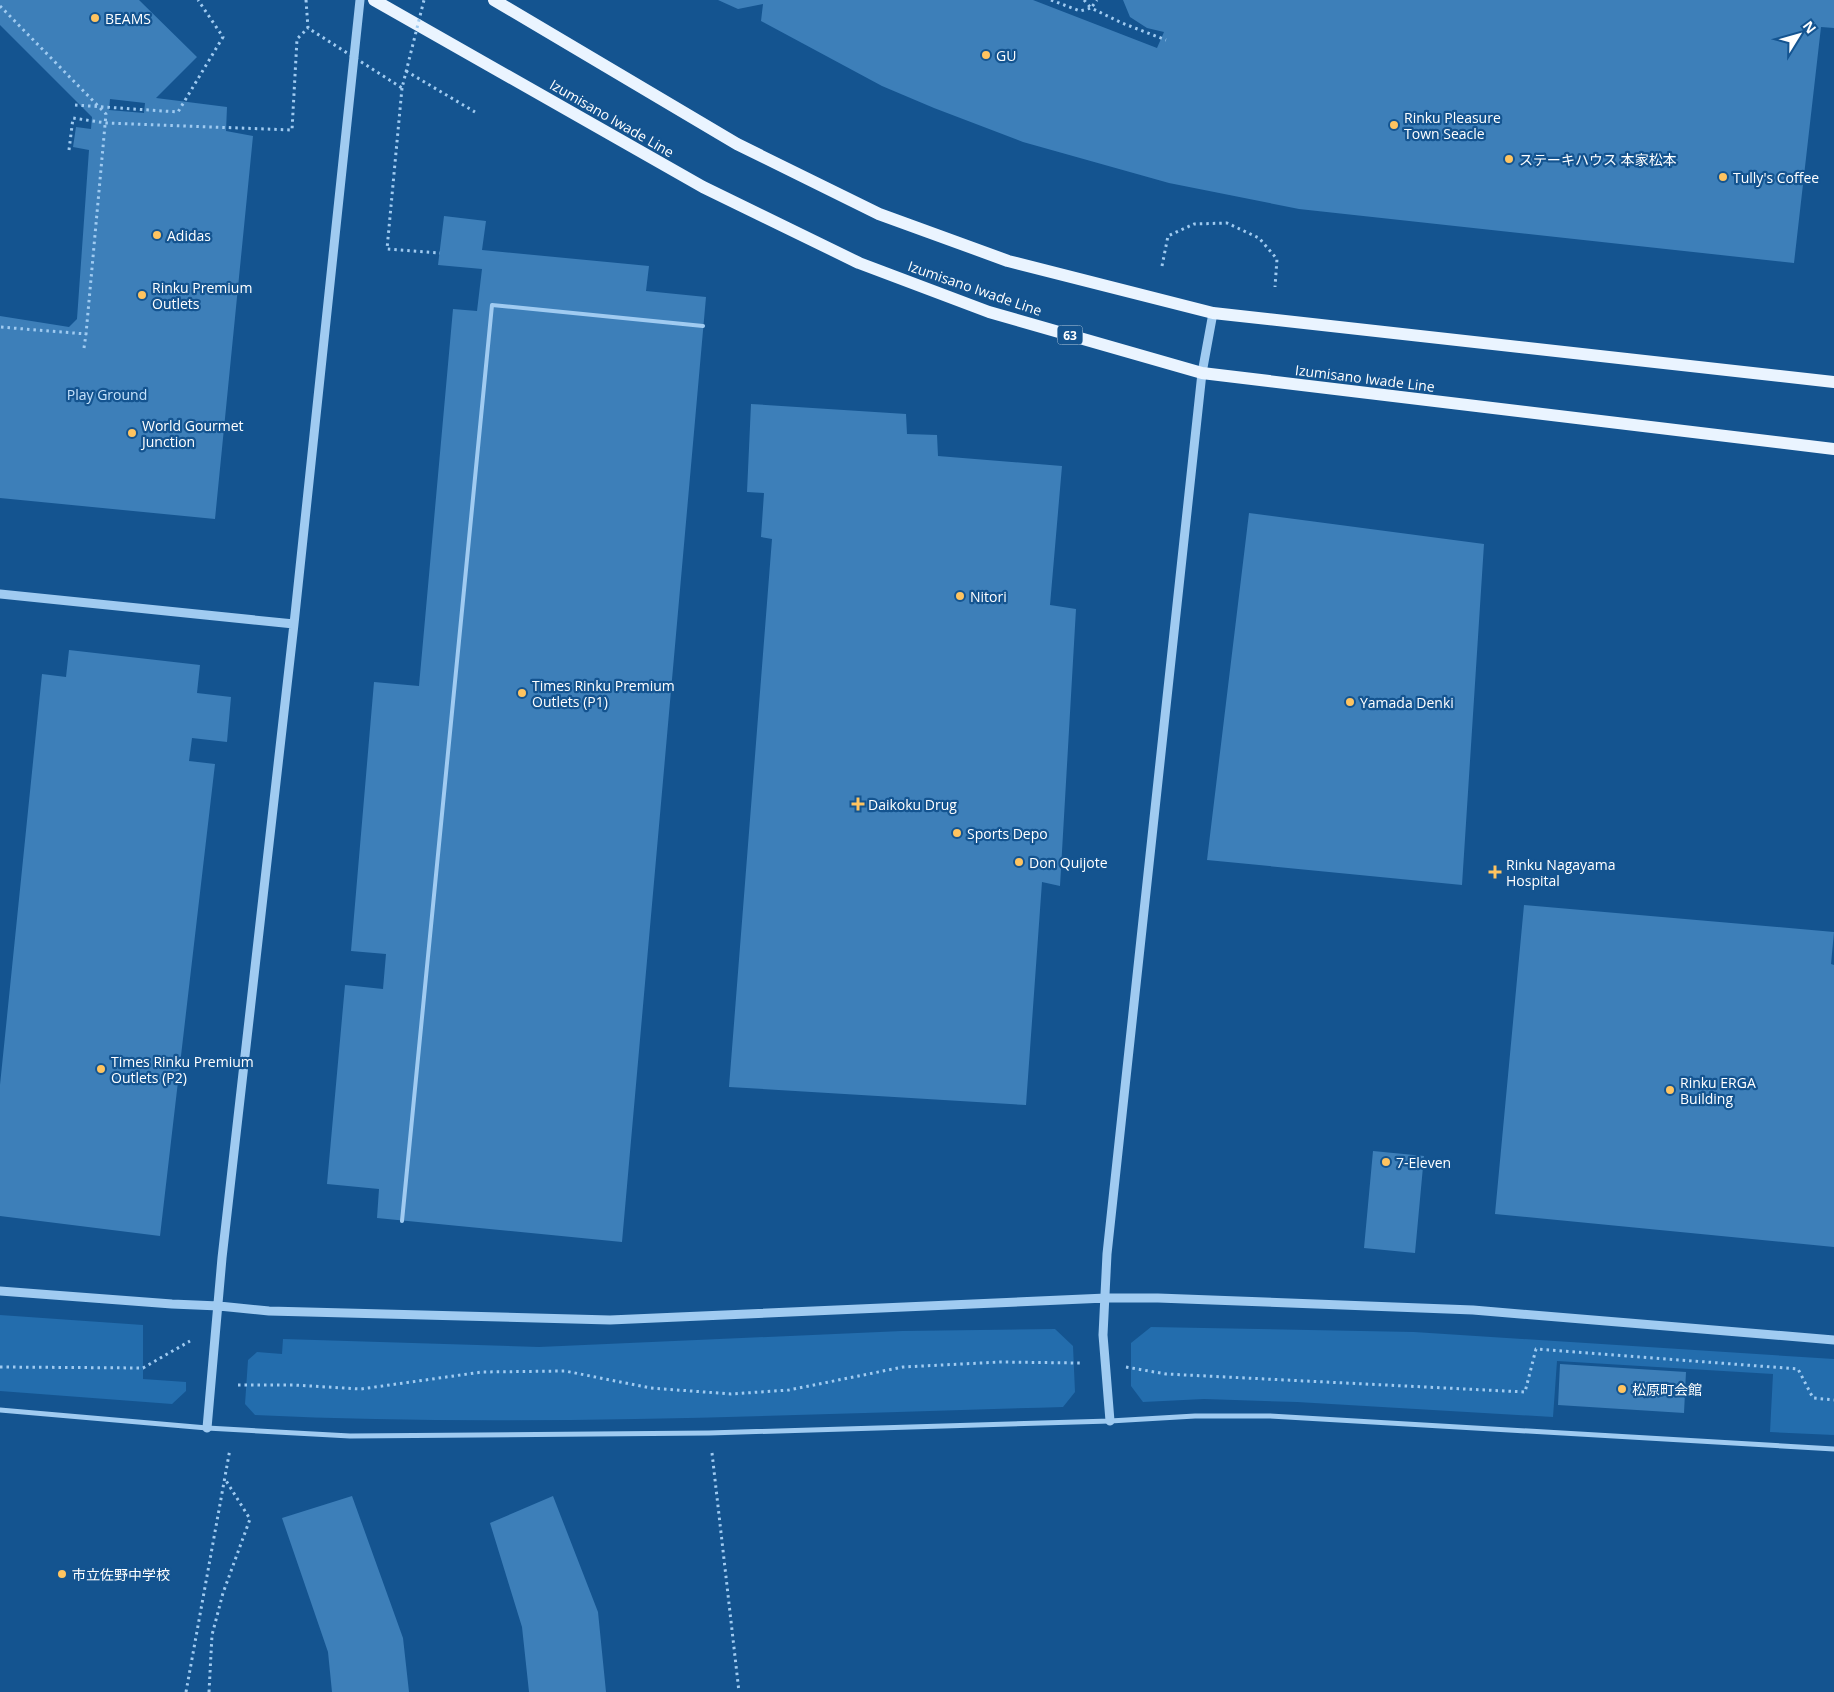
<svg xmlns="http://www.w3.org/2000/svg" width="1834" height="1692" viewBox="0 0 1834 1692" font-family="'Open Sans','Noto Sans JP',sans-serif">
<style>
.green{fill:#236dad}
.building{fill:#3d7fb9;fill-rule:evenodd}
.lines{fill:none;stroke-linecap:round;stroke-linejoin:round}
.path{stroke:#a0cbf1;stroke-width:3;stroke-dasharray:2.5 4;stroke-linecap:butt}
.service{stroke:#a0cbf1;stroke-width:4}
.minor{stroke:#a0cbf1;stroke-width:5}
.tertiary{stroke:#a0cbf1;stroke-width:9}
.primary{stroke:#eaf4ff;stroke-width:12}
.path-bridge{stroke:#a0cbf1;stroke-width:3;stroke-dasharray:2.5 4;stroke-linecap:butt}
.poi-dot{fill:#ffc460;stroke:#145490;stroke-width:2}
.labels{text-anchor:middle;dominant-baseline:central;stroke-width:4.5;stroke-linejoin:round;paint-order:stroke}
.shield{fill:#145490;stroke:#b8ccde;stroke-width:1}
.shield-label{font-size:12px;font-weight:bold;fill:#fff}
.poi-label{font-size:14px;fill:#fff;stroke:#145490;text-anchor:start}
.street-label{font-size:14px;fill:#fff;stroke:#145490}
.park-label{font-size:14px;fill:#c7e3fc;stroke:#145490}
</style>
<rect width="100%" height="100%" fill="#145490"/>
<!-- green -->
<path class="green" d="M0,1315L143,1325V1379L186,1382V1391L172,1404L0,1391Z
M1151,1327L1414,1332L1834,1359V1435L1770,1432L1773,1374L1557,1361L1553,1417L1297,1402L1204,1399L1143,1402L1131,1386V1343Z
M1055,1329L1073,1346L1075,1392L1063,1407C794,1414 524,1428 255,1415L245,1404L248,1360L257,1352L282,1354L283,1339L539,1347L902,1331Z"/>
<!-- building -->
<path class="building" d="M0,0H139L197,57L156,98L227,107L226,131L253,136L215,519L0,498V316L69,327L77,319L89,150L73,147L76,127L91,129L92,117L0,25ZM110,99L145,103L144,113L109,110Z
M718,0H1033L1157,48L1164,32L1147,28L1130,17L1123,0H1834V28L1821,27L1794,263L1299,209L1169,183L1023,142L934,108L882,86L761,21L763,4L738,9Z
M444,216L486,221L482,250L649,266L646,291L706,297L622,1242L377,1218L379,1189L327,1184L345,985L383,989L386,954L351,951L374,682L419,686L453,309L477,311L482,269L438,265Z
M751,404L906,414L907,434L937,435L938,456L1062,466L1050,605L1076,609L1060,886L1042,882L1026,1105L729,1087L772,539L761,537L764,493L747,492Z
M1249,513L1484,544L1462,885L1207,860Z
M69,650L200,665L197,693L231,697L227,742L192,738L189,761L215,764L160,1236L0,1216V1085L42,674L66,677Z
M1524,905L1834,932L1831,964L1834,965V1247L1495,1214Z
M1373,1151L1424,1156L1415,1253L1364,1248Z
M1560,1364L1686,1372L1684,1413L1558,1405Z
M352,1496L403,1638L409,1692H332L328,1652L282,1518Z
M553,1496L598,1612L606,1692H529L522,1627L490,1523Z"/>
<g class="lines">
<!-- path -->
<path class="path" d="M1051,0L1080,11L1091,8L1122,23L1166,40
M1084,0L1091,8L1097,0
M0,6L106,114L86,334L0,327
M406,71L475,112
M402,88L387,249L440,253
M75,105L178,112L223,37L198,0
M69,150L73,118L106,123L292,130L297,39L308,28
M1162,266L1168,236L1194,224L1227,223L1259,238L1277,259L1275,287
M84,348L86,334
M0,1367L143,1368L190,1341
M1126,1367L1166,1374L1525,1392L1536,1349L1798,1369L1813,1398L1834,1400
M238,1385H293L361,1389L482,1372L565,1371L651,1388L731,1394L789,1390L903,1367L1000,1362L1080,1363
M712,1453L739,1692
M186,1692L230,1449
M209,1692L212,1635L223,1593L250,1519L225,1479"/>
<!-- service -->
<path class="service" d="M402,1221L492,305L703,326"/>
<!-- minor -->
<path class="minor" d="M0,1410L207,1428L350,1436L709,1433L1110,1421L1195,1416H1270L1834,1449"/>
<!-- tertiary -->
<path class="tertiary" d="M0,594L294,624
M0,1291L172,1304L219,1306L269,1311L610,1320L1106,1298H1158L1473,1310L1834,1340
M1110,1421L1103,1335L1107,1254L1202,373L1213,313
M207,1428L222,1258L294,624L360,0"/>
<!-- primary -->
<path class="primary" d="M374,0L703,187L859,263L989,312L1202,373L1834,449
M494,0L737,144L879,214L1008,261L1213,313L1834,382"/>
<!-- path-bridge -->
<path class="path-bridge" d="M306,0L308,28L402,88L424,0"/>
</g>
<!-- markers -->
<g class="poi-dot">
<circle cx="95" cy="18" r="5"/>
<circle cx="986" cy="55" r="5"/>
<circle cx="1394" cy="125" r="5"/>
<circle cx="1509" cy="159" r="5"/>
<circle cx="1723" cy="177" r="5"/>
<circle cx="157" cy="235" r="5"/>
<circle cx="142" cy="295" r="5"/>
<circle cx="132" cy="433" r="5"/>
<circle cx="960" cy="596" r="5"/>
<circle cx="522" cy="693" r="5"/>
<circle cx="1350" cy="702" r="5"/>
<path d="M855.5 796.5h5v5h5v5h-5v5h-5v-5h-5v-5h5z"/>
<circle cx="957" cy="833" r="5"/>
<circle cx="1019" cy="862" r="5"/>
<path d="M1492.5 864.5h5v5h5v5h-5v5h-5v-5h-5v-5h5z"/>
<circle cx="101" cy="1069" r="5"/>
<circle cx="1670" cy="1090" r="5"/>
<circle cx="1386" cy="1162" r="5"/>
<circle cx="1622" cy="1389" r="5"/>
<circle cx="62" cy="1574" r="5"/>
</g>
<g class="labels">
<!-- shield labels -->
<rect class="shield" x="1057.5" y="325.5" width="25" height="19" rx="4"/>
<g class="shield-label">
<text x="1070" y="335">63</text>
</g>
<!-- poi labels -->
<g class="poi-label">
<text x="105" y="18">BEAMS</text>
<text x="996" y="55">GU</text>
<text x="1404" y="117">Rinku Pleasure<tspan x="1404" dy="16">Town Seacle</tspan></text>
<text x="1519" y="159">ステーキハウス 本家松本</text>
<text x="1733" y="177">Tully's Coffee</text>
<text x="167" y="235">Adidas</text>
<text x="152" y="287">Rinku Premium<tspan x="152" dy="16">Outlets</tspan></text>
<text x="142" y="425">World Gourmet<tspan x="142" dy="16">Junction</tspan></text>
<text x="970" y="596">Nitori</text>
<text x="532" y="685">Times Rinku Premium<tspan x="532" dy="16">Outlets (P1)</tspan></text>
<text x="1360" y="702">Yamada Denki</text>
<text x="868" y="804">Daikoku Drug</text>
<text x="967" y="833">Sports Depo</text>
<text x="1029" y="862">Don Quijote</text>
<text x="1506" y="864">Rinku Nagayama<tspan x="1506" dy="16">Hospital</tspan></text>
<text x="111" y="1061">Times Rinku Premium<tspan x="111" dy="16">Outlets (P2)</tspan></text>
<text x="1680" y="1082">Rinku ERGA<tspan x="1680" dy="16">Building</tspan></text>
<text x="1396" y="1162">7-Eleven</text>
<text x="1632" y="1389">松原町会館</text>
<text x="72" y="1574">市立佐野中学校</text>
</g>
<!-- street labels -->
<g class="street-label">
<text transform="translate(612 118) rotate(30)">Izumisano Iwade Line</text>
<text transform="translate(975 288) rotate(19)">Izumisano Iwade Line</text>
<text transform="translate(1365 378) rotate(7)">Izumisano Iwade Line</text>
</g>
<!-- park labels -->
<g class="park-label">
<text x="107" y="394">Play Ground</text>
</g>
</g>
<!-- north arrow -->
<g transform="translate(1799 35) rotate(53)" stroke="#145490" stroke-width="4" paint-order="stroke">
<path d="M0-4L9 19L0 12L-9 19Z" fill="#ffffff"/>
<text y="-8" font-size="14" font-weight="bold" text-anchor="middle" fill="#ffffff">N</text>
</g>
</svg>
